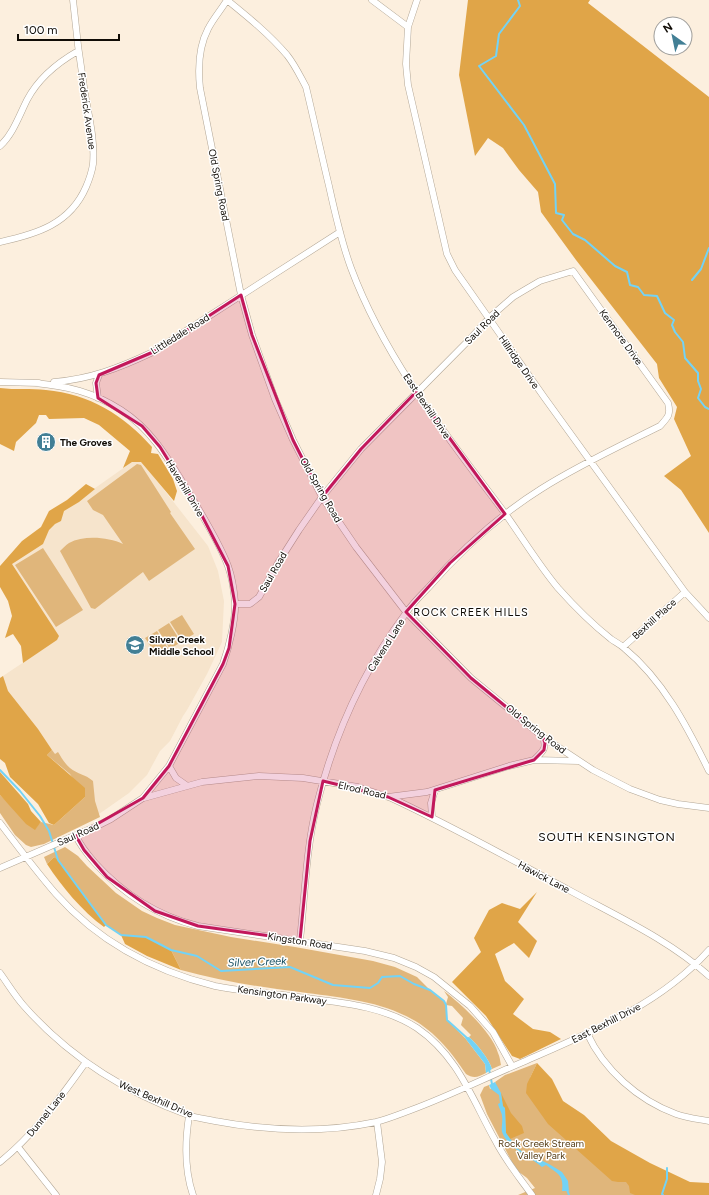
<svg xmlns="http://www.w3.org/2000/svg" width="709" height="1195" viewBox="0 0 709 1195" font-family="Figtree,sans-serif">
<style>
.built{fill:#f6e4cc}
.green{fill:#e0b67b}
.forest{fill:#e0a548}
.water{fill:#73d3f6}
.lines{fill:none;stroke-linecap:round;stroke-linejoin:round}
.stream{stroke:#73d3f6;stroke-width:2}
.minor-casing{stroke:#b2a695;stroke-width:7}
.minor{stroke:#fff;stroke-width:6}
.marked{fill:#c2185b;fill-opacity:0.2;stroke:#c2185b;stroke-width:3;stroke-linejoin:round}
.labels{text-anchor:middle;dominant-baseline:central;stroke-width:3;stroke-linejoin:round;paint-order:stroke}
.street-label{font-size:10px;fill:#100c06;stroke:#fff}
.poi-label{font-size:10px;font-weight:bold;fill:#100c06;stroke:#fff;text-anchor:start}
.park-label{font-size:10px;fill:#59401a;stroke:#fff}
.neighbourhood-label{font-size:11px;letter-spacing:1px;fill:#100c06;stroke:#fff}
.water-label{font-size:11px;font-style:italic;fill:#154c5e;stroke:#fff}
.quarter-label{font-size:12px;letter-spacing:1px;fill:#100c06;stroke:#fff}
</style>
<rect width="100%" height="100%" fill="#fcefde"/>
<!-- built -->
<path class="built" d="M137,461L143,463L208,546L218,571L224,601L222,642L207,674L187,710L183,716L170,741L160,751L147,775L129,793L99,814L73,829L0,678L57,640L10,564L64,510L132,462Z"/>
<!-- green -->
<path class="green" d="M137,464L141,465L171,512L170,513L195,549L149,581L143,572L95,609L91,608L60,551C62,549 66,545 69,543C84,535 108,537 123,544L103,515L93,510L87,501Z
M43,548L83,610L56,627L15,565Z
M182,615L194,634L182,641L170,622Z
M169,623L181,642L170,649L158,630Z
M157,631L169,650L158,657L145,638Z
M52,750L55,754L58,752C61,757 65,764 70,768C77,774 85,774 93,781L95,801L100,817L44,844L31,847L26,845L15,835L0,813V795L35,829L41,822L54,825L85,797L70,774L47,755Z
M65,847L78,856L87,866L116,893L142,911L157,918L175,925L231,937L295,947L373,961L395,967L417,977L430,990L444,1001L446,1004L448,997L444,991C461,1004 492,1032 498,1053C500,1057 500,1061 501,1065L492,1069C489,1059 477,1044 469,1037L471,1035L461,1025L463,1018L452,1006L446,1005L447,1020L465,1038L485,1064L486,1073C479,1077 473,1079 466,1074C451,1051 432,1028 406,1016C374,1000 335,997 300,992C260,987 220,981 181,970L171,950L146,937L121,935L106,925L54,857L47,864L44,857Z
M537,1063L530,1078L558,1121L709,1195H518L535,1188L527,1178L519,1172L512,1162L487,1114L480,1095L484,1087L489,1085L490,1089L496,1085L495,1082L505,1075Z"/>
<!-- forest -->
<path class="forest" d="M468,0H590L588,3L709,97V533L681,490L664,476L691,456L674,419L677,407L659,378L657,364L576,260L541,212L538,192L519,170L503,148L488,138L475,156L459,75Z
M0,388C15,390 31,388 46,390C89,394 124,415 152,447L151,453L158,454L173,479L177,491L174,501L141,462H132L123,468L130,451L99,425L84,418L49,419L46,415H39L36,423L16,442L14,451L0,444Z
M86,484L95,489L79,502L64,511L61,521L55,524L49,530L43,544L12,564L59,636L57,640L23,663L21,646L13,634L5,638L12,616L8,601L0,587V566L22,541L41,527L49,511L67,500Z
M3,676L8,691L38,729L52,750L47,755L85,788V797L54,825L49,823L38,804L10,777L5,763L0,759V678Z
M0,772L28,804L31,811L41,822L35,830L26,824L0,795Z
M54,857L58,860L106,925L104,927C82,911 62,887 47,864Z
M537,892L518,922L537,941L529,958L514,943L495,954L505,981L524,999L513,1014L533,1029L550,1032L561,1039L520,1059L512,1056L486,1016L452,982L481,952L474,938L489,910L502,903L520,909Z
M121,935L146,937L171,950L181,970L147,956L125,944Z
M537,1063L552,1079L563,1101L584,1115L611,1141L650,1163L690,1182L709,1183V1195H635L630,1193L629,1186L626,1182H618L612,1181L548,1124L526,1093L527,1084Z
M501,1093L511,1113L522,1126L524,1133L510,1139L506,1133L505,1109L503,1107Z"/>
<!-- water -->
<path class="water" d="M469,1037C477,1044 489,1059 492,1069L486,1073L485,1064L465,1038Z
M495,1082L501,1093L503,1106L505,1108L506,1133L517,1148L523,1152L549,1164L562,1172L568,1181L569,1191H562C564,1175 558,1174 546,1165L542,1167C530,1156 508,1149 502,1132C501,1128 503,1121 502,1116C502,1113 499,1108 498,1104L500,1103L499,1095L491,1089L489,1085Z"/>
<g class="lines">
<!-- stream -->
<path class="stream" d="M518,0L520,6L499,34L496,56L479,66L524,125L555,184L556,213L564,215L562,220L573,234L585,240L615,266L627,272L630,285L638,287L644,295L657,296L665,313L674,320L672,325L675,332L683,342L685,358L698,373V381L701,389L698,398L705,407L709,409
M692,280L701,269L709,248
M0,770L20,791L40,816L49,831L58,860L83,894L106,925L121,935L146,937L171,950L197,956L221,971L290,967L333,985L370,988L378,983L382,977L400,976L414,984L430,990L444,1001L446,1005L447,1020L467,1038
M489,1069L492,1084
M567,1190L569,1195
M663,1195L662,1194L667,1179V1168"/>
<defs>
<path id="minor" d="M227,0C221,10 213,19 208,29C199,46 198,69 200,88L241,295L252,335L275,399L293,440L322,497L356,547L406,612L471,678L543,737L593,770L630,789L660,800L678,804L709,808
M227,0C248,17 269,34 287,55C295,65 300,76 306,87C314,120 321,153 329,186C335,213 341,241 351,268C385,359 446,435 504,512C522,537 538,564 558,588C574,606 592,624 611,639C615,642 620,644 624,648C663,680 687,726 709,771
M372,0L408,27
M417,0L408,27L406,64L408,85L447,254L455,270L544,397L685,592L709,618
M0,146C13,134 19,116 27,100C38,79 57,63 78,51
M0,242C37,234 70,224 86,187C89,180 92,171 93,164C95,140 89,117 85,94C80,63 76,32 73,0
M0,382L39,383
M54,382C91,379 119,368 153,352L340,232
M98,398L96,383L99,375
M235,604H250L259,597L278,563L299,530L322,497L361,449L468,341L489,318L513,297L523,291L540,281L573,271L668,403C671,415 668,417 660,426C620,446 579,465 541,489C498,516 461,550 428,588C420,596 412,604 406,613C364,669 334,736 317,804C306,848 305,895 300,940
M623,647L685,592
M534,760C543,751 547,749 543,737
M169,766L176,778L186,785
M389,797C450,825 508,858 567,889C616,916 668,939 709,976
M144,798L202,782L259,776L303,778L358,787L388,797L427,792L509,766L534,760L579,761
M432,817L431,803L435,790
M0,823C18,847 36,871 56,894C98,941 154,971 215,986C240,991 266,993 291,996C334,1002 380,1004 417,1028C458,1056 472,1099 495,1140C505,1160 519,1177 532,1195
M76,836C81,847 88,855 95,863C123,894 158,916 198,926L365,951L394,958L416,967L434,977L470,1006L493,1032L512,1066
M0,868L97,826L111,819L143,798L169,766L223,664C229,647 236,619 235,602C234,590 232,577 228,566C219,542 204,519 191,496C171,464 154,431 121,410C93,392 67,386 35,383
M0,973C8,984 15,996 24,1006C68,1056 125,1092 188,1115C196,1118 206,1119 215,1121C268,1131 324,1133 376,1122C388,1119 400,1114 411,1110C449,1096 485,1078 523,1062C589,1033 660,1005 709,950
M587,1033C604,1070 638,1100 676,1114C687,1118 698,1119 709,1121
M189,1116C185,1142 184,1169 193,1195
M18,1147L56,1195
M0,1162C36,1133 59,1099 86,1062
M376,1195L380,1179L382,1162L377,1122"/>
</defs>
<!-- minor casing -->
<use href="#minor" class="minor-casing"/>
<!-- minor -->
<use href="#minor" class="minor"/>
</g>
<!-- marked area -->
<path class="marked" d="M241,295L252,335L293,440L322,497L361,449L416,392L505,514L450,563L406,612L471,678L543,737L545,743L544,750L534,760L435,790L432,817L388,797L323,781L310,841L300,940L198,926L155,911L107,877L84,850L76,836L143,798L169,766L223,664L229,648L235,604L228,566L198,508L160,447L142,426L98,398L96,383L99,375L153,352Z"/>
<!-- icons -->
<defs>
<symbol id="building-disc" viewBox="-11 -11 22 22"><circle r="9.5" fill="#427f95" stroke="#fff"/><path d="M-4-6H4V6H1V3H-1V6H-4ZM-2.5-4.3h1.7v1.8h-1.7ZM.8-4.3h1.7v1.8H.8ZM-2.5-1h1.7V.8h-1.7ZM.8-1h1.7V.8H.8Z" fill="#fff"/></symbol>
<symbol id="school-disc" viewBox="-11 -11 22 22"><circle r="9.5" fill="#427f95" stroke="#fff"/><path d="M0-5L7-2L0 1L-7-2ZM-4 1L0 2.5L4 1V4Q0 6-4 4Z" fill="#fff"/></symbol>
</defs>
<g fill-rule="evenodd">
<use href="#building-disc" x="35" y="431" width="22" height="22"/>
<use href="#school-disc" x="124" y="634" width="22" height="22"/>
</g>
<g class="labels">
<!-- street labels -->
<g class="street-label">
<text transform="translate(87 111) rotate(82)">Frederick Avenue</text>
<text transform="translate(219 185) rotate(79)">Old Spring Road</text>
<text transform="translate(482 327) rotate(-45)">Saul Road</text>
<text transform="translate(180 334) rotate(-32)">Littledale Road</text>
<text transform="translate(621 337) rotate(54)">Kenmore Drive</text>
<text transform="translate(519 362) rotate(55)">Hillridge Drive</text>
<text transform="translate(427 406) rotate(56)">East Bexhill Drive</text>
<text transform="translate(185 488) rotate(59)">Haverhill Drive</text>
<text transform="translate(321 490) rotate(60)">Old Spring Road</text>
<text transform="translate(273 572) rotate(-60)">Saul Road</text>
<text transform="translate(654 619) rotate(-42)">Bexhill Place</text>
<text transform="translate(386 645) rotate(-58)">Calvend Lane</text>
<text transform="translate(536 729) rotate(38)">Old Spring Road</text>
<text transform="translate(362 790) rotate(13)">Elrod Road</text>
<text transform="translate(78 834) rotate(-24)">Saul Road</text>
<text transform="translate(544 877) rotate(28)">Hawick Lane</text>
<text transform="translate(300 941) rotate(9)">Kingston Road</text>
<text transform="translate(282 995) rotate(8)">Kensington Parkway</text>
<text transform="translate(606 1023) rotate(-27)">East Bexhill Drive</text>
<text transform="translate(156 1099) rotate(23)">West Bexhill Drive</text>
<text transform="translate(46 1114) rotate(-51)">Dunnel Lane</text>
</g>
<!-- poi labels -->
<g class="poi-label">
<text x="60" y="442">The Groves</text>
<text x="149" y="639">Silver Creek<tspan x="149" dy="12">Middle School</tspan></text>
</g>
<!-- park labels -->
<g class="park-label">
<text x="541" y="1143">Rock Creek Stream<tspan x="541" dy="12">Valley Park</tspan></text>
</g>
<!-- neighbourhood labels -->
<g class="neighbourhood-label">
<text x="471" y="612">ROCK CREEK HILLS</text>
</g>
<!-- water labels -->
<g class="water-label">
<text transform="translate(257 962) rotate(-2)">Silver Creek</text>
</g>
<!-- quarter labels -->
<g class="quarter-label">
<text x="607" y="837">SOUTH KENSINGTON</text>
</g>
</g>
<!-- north arrow -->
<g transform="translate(673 36) rotate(327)"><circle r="19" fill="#ffffff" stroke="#9f9e9b"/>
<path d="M0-3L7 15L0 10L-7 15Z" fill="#427f95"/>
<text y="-6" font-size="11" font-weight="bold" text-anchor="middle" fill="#100c06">N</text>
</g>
<!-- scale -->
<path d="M18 34v6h101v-6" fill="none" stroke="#100c06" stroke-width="2"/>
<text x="24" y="34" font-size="12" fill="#100c06" stroke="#ffffff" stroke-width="3" paint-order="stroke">100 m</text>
</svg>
